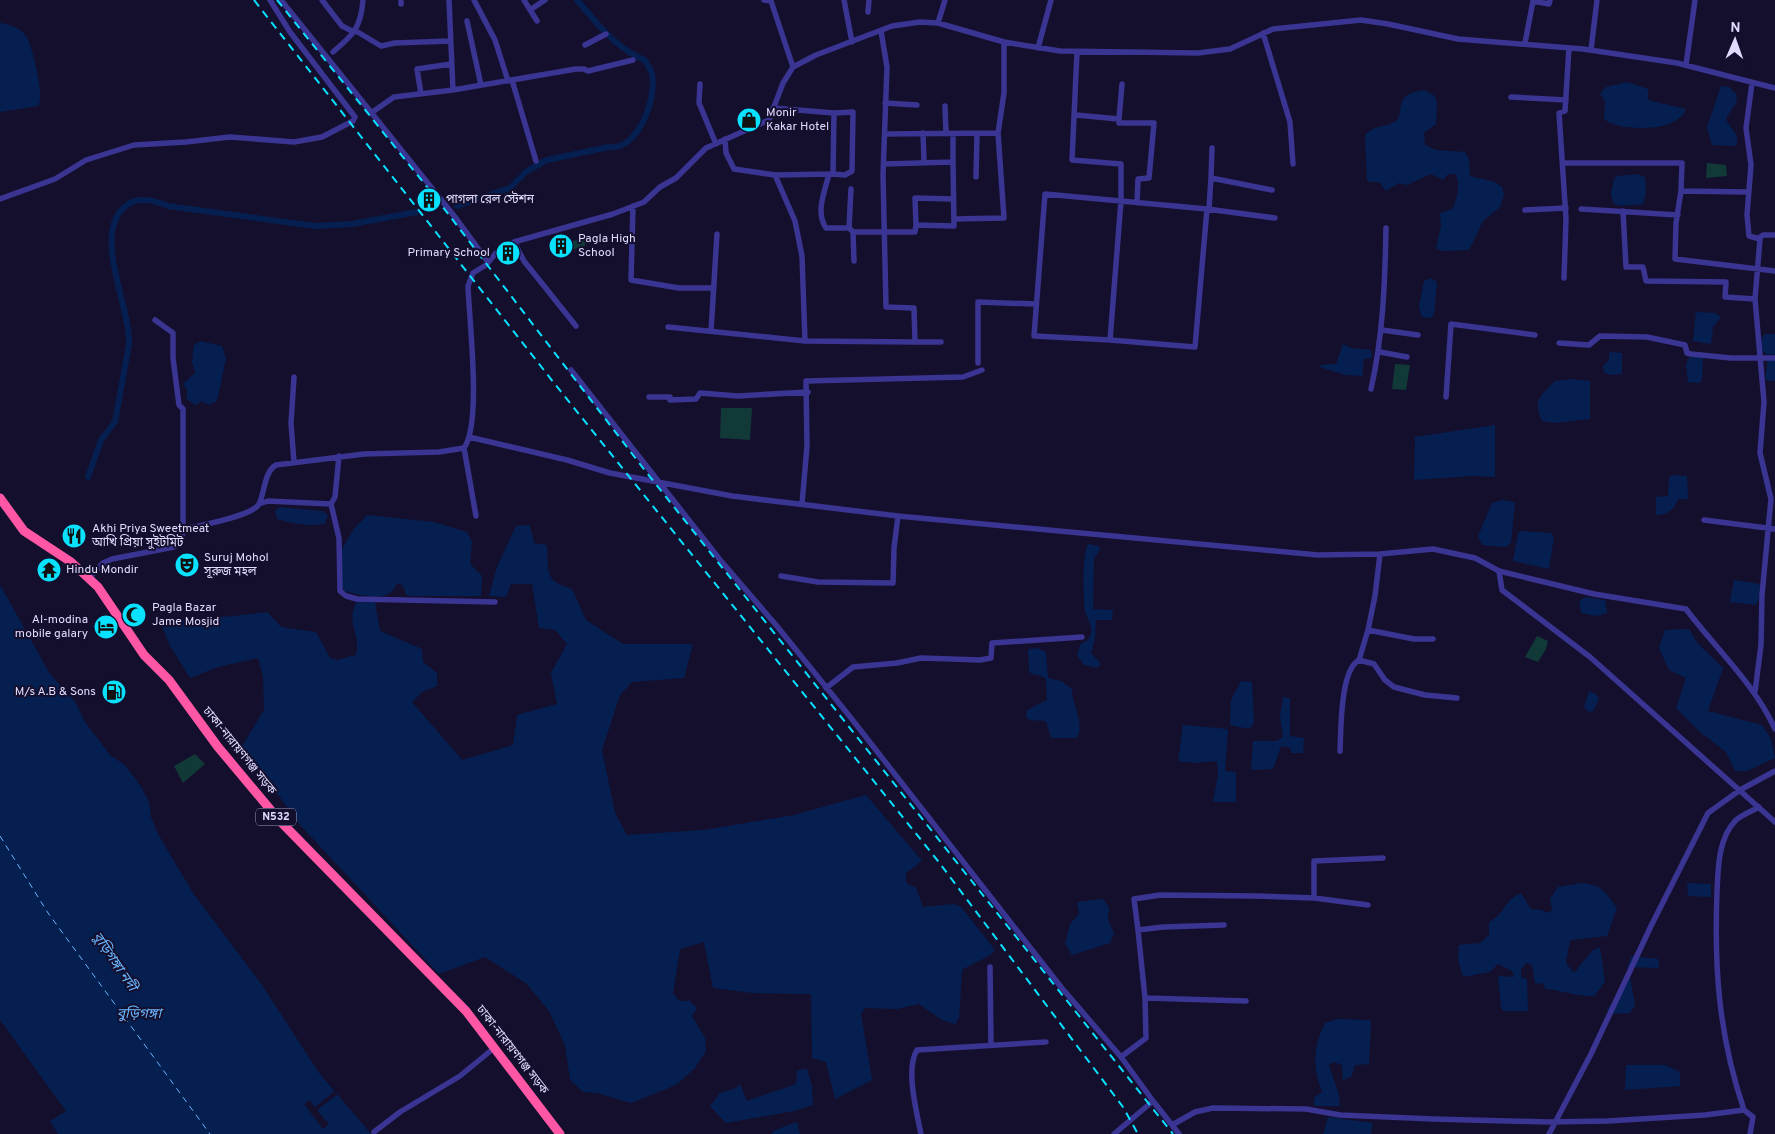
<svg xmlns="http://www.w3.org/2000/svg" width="1775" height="1134" viewBox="0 0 1775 1134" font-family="Overpass,'Noto Sans Bengali',sans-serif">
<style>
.green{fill:#113938}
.water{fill:#051f51}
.pier{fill:#150f2e}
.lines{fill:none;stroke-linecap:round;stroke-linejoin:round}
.canal{stroke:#051f51;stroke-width:6}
.ferry{stroke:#6ab7ff;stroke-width:1;stroke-dasharray:6 5;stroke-linecap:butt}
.minor{stroke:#3a3592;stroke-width:5.5}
.highway{stroke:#ff57a5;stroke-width:9}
.rail{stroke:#08e2ff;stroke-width:2;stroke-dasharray:8 6;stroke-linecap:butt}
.labels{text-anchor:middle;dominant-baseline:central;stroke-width:4;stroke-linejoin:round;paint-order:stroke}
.shield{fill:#150f2e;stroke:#a39ec0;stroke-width:1}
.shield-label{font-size:11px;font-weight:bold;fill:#e0dcff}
.poi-label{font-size:12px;fill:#e0dcff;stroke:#150f2e;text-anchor:start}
.street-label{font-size:12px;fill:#e0dcff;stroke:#150f2e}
.water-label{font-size:14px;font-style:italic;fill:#6ab7ff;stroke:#150f2e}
</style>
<rect width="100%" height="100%" fill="#150f2e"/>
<!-- green -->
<path class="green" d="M1707,163L1726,165L1727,176L1706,178Z
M585,238V246L556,255L553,246Z
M1395,364L1410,365L1406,390L1392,389Z
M721,408H752L750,440L720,438Z
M1537,636L1548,641L1546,649L1538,662L1525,657Z
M195,754L205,764L183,783L174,766Z"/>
<!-- water -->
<path class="water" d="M0,23C9,24 23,29 27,38C33,49 45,97 38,106L0,112Z
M1627,82L1648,89V99L1651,101L1682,108L1685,109V112C1681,117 1675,122 1669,124C1656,130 1612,130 1604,118L1605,101L1600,94L1606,87Z
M1721,86L1729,87L1737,95L1736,103L1726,118C1728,129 1743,134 1735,146L1712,145L1707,127Z
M1424,90L1435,96L1437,104L1436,124L1424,133L1425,145L1436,150L1465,152L1469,159L1470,176L1495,182L1502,187L1504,195L1500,207L1483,221L1469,250L1442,251L1436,248L1441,226L1440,213L1452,209C1457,202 1461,181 1455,174H1448L1443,180L1431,174L1407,185L1399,183L1386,191L1379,182H1370L1367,180L1365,135C1376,124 1384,128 1394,122C1408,114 1389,95 1424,90Z
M1636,174L1645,177L1646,193L1643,204L1620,206L1613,203L1611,194L1614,179L1618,176Z
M1431,278L1436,281L1437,284L1434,314L1431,318L1422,317L1419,307L1424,281Z
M1696,312L1715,313L1721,317L1713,327L1711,344L1693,341Z
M1765,334H1775V354L1768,355L1762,351L1761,339Z
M200,341L222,346L226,359L217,401L209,405L202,401L195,405L187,399V390L183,384L195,373L192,362L194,345Z
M1343,344L1351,348L1371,350L1372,358L1364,359L1362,376L1345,375L1320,367V365L1336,364Z
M1609,352L1622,353V374L1609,375L1604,372L1603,366L1609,360Z
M1690,356L1703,358L1702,379L1700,383L1688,382L1686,364Z
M1768,359H1775V381L1765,380Z
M1570,379L1590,381V419L1555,423L1542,421C1532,400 1541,396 1555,381Z
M1495,425V477L1473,476L1414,480L1415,437Z
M1675,475L1687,476L1688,499H1678C1675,509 1667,515 1656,515V497L1668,496L1669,477Z
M1502,500L1515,502L1511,543L1506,547L1482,545L1478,536L1492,503Z
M280,507L322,511L328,515L325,523C312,528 291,523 277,519L275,511Z
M367,515L434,522L467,532L472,542L470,564L482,576L481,596H412L406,595L403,586L399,583C395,585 395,589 391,592C380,601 356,594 344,591L340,576V552L354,529Z
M530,525L534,543L547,545C549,572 543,580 572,589L586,620L623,644H693L684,678L632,682L620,695L602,750L615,813L627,835L703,830L794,815L866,795L922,861L906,873V883L916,888L923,907L953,904L961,907L995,950C987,959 973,963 962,970L959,1018L955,1024L942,1020L919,1004L897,1009L865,1008L861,1014L872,1080L835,1099L826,1062L812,1058L811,994L753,993L713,988L704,942L680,949L673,993L679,1001H690L697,1008L692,1016L705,1038L706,1051L695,1068L676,1085L631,1103L597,1093L583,1092L570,1080L565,1045L549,1011L527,984L485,957L439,974L301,826L242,746L264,710L263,676L258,658L218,667L190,678L170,646L160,621L234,616L267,612L281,627L316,632L330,658L337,660L356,655C361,633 345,623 357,601L375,602L380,631L422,649L423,662L437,673V686L422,692L412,702L462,760L513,745L517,715L557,704L551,673L567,644L555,630L539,628L532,584H511L506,597L489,596L497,567L516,526Z
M1522,531L1551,533L1554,537L1549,569L1513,561L1518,533Z
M1088,544L1099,546L1100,550L1094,558L1093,609L1113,610L1112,620H1096L1095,638L1091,653L1101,664L1097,668L1084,665L1077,655L1080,645C1084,642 1090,640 1091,634C1093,626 1087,619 1085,611C1083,598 1082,556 1088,544Z
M1734,580L1760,584L1759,598L1756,605L1730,602Z
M0,585L50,674L76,703L85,722L110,755L125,765L140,785L149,802L151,817L158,834L193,893L262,985L319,1073L371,1134H58L50,1121L66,1111L0,1020Z
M1585,597L1605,600L1607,613L1597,616L1581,613L1579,602Z
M1689,629L1698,644L1723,668L1708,711L1762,725L1771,739L1775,758L1747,771H1735L1726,752L1700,732L1676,708L1686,678L1669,670L1659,648L1665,630Z
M1037,648L1046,652L1048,678L1061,681L1072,689C1072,705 1085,724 1077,738H1051L1046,721L1029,720L1026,717L1027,710L1047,700L1046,679L1042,676L1032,674L1029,671L1028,649Z
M1241,681L1252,682L1254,723L1249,729L1230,725L1231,700Z
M1589,691L1597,695L1599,699L1593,711L1589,712L1584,707Z
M1283,697L1290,698V736L1304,738L1303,753H1291V748L1281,746L1273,769L1251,770L1253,741H1277L1283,737L1280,716Z
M1183,725L1228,729L1225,771L1236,772V802H1213L1218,774L1217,761L1196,763L1178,761Z
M1582,883C1603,885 1605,892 1617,908L1607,936L1570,940L1566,963L1574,973L1593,950L1600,947L1605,982L1594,996C1577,997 1563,990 1545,989L1544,984L1535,983L1532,965L1526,963L1521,970V977L1527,979L1528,1011H1504L1501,1008L1498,976L1514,977L1512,971L1498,964L1490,972L1463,977L1458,959L1459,945L1480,943L1489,935V922C1505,914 1505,899 1521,893L1531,909L1542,910L1547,913L1552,910L1550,899L1558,887Z
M1687,883L1711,884V897L1688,896Z
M1103,899L1109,907L1108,920L1114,933L1110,943L1072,955L1065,944L1070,924L1079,914L1077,902Z
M1632,956L1658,959L1659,968L1627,967Z
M1630,977L1635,1005L1630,1013L1610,1014L1607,1010Z
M1337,1019L1369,1020L1371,1022L1369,1064L1355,1065L1351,1077L1343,1080L1342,1065L1334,1062L1329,1064C1332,1079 1340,1090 1340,1106H1314V1098L1322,1092C1312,1066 1313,1048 1325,1023Z
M1626,1065H1665L1680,1072V1086L1625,1090Z
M807,1069L812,1086L813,1105L794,1111L726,1123L710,1106L720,1093L736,1088L740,1084L747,1101L796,1084L797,1070Z
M1328,1117L1373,1123L1371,1134H1323Z
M797,1122L800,1134H771L775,1130Z"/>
<!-- pier -->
<path class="pier" d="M336,1090L339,1093L317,1110L329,1124L323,1129L304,1104L309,1100L315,1107Z"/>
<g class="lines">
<!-- canal -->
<path class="canal" d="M457,206L510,188L527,171L547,160L609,147C638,151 657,99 652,74C651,70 647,64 645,60C616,49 596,22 577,0
M88,477L101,440L115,422L129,344C131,307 90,232 127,205C139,196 156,201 168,206L315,226L352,224L417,212"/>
<!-- ferry -->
<path class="ferry" d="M0,836L48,913L210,1134"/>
<!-- minor -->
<path class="minor" d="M281,0L455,217L488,262
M322,0L342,26L354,32
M449,0L453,90
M474,0L495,40L508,81
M524,0L537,21
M764,0L771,1L793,67
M844,0L852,42
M401,4V0
M530,10L545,0
M868,12L869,0
M467,21L481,85
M938,23L945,0
M356,31L381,46L395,43L450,41
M1263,33L1290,122L1293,164
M1525,43L1533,1L1549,4L1550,0
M585,45L606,34
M1038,48L1051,0
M1591,50L1597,0
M333,52C353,35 361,28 363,0
M1077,52L1072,160L1121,164V201L1110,340L1195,347L1207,209L1045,194L1034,336L1110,340
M1686,65L1695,0
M512,80L536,161
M1752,83L1746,128L1751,165L1747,215L1749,236L1760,239L1755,299L1764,402L1760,453L1771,499L1762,595L1761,645L1755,692
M700,84L699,103L716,144
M421,94L417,69L451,64
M1511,97L1566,100
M885,103L917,105
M945,106L946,134
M773,108L834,113
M371,113L394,97L453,90L576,69H584L588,71L633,60
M1076,115L1119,119V123H1154L1149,178L1138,179L1137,203
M1119,119L1122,84
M923,133L924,161
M998,133L1004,93V42
M885,134L998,133L1004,218L954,219
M725,139L726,153L734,169L775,175L795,221L802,256L805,341
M1564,163H1682L1681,191L1748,192
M884,164L953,162V134
M829,174C825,191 815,212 826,228H849L853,232
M775,175L833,174L834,113L853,112L852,171L845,175L833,174
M976,177L977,134
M1211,178L1212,148
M1681,191L1676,223L1675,259L1775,271
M0,199L55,179L86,160L134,145L186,142L230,137L294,142L322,137L353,121L355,117L290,32L270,0
M633,206L631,280L679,288H714
M1207,209L1275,218
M1209,209L1211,178L1272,190
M1581,209L1678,215
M1525,210L1566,208
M1623,211L1626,267H1643L1646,281L1726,282L1725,297L1755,299
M916,225L915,198L953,199
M849,228L851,189
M1759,238L1763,235H1775
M514,242L524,261L576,326
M854,261L853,232H915L916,225L954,226L953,162
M1564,278L1566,219L1559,113L1565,111L1569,48
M155,320L173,333V358L179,405L183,409V532
M668,327L805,341L915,342L914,308L886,307L883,175L887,67L881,31
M1382,330L1418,335
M711,331L717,234
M915,342H941
M1559,343L1589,345L1600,336L1647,337L1685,345L1687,353L1691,354L1731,358H1775
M1380,352L1407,357
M978,363V302L1036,304
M571,370L721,561L776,625L851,718L1061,987L1121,1057L1153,1101
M1371,389C1383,336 1385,283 1386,228
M649,397H670V400L696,399L700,393L738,396L808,392
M1446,397L1451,324L1535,335
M469,437L567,460L610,473L732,496L898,516L1318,555L1380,554L1433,549L1475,558L1499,571L1594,594L1686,609C1716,649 1754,683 1775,729
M464,448L476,516
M339,456L335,497L331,504L339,538L340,591L346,596L357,599L495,602
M294,463L291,423L294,377
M259,504L268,501L331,504
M802,504L807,446L806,381L963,377L982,370
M1704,520L1775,529
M1380,554L1375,596L1368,630L1414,639H1433
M1499,571L1502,590L1590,657L1775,822
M781,576L818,582L893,583L894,548L898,516
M89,578L103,563L112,559L174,547L181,542L183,532L186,529C201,525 253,516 259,504C265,492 264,472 276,465L364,454L439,452L464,448C482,423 469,320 468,286L473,273L486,265L496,253L514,242L613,214L644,202L660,187L676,178L706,148L769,120L783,83L793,67L816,55L892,26L920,22L938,23L1004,42L1060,51L1198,53L1230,49L1273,29L1361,20L1388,24L1458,39L1583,49L1677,63L1775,88
M1368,630L1359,660L1374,664L1385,680L1394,687L1425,695L1457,698
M826,688L853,667L897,663L921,658L980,660L991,658L992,643L1082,637
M1340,751C1341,731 1340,670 1359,660
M1314,898V861L1383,858
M1138,930L1134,899L1160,895L1256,896L1314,898L1368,905
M990,967L991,1045
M1145,998L1138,930L1163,927L1224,925
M1121,1057L1146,1038L1145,998L1246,1001
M1744,1110L1753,1117L1750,1134
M1172,1125L1179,1134
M374,1132L400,1112L460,1076L494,1048
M921,1134C917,1113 905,1069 917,1050L1046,1042
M1114,1134L1153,1101L1172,1125L1195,1112L1213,1108L1306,1109L1340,1115L1433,1119L1548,1122L1608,1121L1705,1115L1744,1110C1719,1036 1714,970 1717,892C1718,869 1718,838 1736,820C1742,815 1752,811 1759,807
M1549,1134L1591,1054L1651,926L1708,813L1740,790L1775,771"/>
<!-- highway -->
<path class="highway" d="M0,498L24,531L71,562L98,587L144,655L169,680L218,747L279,820L466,1011L560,1134"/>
<!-- rail -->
<path class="rail" d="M254,0L554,383L938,861L1123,1107L1138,1134
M277,0L439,202L643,468L1173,1134"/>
</g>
<!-- icons -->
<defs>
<symbol id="shop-disc" viewBox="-11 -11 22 22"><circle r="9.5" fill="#08e2ff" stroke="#150f2e"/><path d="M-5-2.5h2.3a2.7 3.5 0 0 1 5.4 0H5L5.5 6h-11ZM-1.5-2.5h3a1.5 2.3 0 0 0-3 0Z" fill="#111"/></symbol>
<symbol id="building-disc" viewBox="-11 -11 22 22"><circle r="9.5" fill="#08e2ff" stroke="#150f2e"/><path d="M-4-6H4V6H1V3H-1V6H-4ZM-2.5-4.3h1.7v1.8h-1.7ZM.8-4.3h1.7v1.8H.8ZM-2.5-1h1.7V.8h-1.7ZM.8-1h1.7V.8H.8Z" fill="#111"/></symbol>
<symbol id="restaurant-disc" viewBox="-11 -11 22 22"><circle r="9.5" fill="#08e2ff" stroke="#150f2e"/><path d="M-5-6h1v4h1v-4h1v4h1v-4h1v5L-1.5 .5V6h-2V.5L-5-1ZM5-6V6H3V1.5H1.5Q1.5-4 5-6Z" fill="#111"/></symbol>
<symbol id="theatre-disc" viewBox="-11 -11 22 22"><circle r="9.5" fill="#08e2ff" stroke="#150f2e"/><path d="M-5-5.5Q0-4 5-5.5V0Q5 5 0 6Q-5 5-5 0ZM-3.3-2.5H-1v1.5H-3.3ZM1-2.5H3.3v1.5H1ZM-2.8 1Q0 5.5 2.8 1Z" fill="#111"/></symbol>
<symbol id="temple-disc" viewBox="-11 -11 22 22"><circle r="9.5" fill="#08e2ff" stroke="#150f2e"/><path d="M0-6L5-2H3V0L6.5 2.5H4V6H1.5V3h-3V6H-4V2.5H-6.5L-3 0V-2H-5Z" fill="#111"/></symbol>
<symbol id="mosque-disc" viewBox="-11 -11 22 22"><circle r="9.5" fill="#08e2ff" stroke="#150f2e"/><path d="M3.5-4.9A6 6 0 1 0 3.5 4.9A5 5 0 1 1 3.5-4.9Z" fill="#111"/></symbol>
<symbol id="hotel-disc" viewBox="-11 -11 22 22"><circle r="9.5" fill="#08e2ff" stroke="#150f2e"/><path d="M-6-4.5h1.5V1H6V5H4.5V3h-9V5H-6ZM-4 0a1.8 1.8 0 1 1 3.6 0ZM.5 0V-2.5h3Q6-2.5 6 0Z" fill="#111"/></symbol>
<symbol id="fuel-disc" viewBox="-11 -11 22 22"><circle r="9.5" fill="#08e2ff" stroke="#150f2e"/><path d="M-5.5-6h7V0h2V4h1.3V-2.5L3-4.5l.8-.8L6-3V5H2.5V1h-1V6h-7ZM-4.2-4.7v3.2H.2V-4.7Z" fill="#111"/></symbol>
</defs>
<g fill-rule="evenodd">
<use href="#shop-disc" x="735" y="106" width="28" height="28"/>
<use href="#building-disc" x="415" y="186" width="28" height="28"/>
<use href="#building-disc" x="547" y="232" width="28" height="28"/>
<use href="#building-disc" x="494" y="239" width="28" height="28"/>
<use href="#restaurant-disc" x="60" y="522" width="28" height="28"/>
<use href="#theatre-disc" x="173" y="551" width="28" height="28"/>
<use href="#temple-disc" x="35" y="556" width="28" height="28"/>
<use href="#mosque-disc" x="120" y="601" width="28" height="28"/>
<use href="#hotel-disc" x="92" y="613" width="28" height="28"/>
<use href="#fuel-disc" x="100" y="678" width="28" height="28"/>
</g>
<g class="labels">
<!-- shield labels -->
<rect class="shield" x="256" y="808.5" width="40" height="17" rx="4"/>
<g class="shield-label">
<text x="276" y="817">N532</text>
</g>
<!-- poi labels -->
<g class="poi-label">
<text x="766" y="113">Monir<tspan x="766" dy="14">Kakar Hotel</tspan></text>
<text x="446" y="200">পাগলা রেল স্টেশন</text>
<text x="578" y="239">Pagla High<tspan x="578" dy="14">School</tspan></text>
<text x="490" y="253" text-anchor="end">Primary School</text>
<text x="92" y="529">Akhi Priya Sweetmeat<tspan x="92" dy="14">আখি প্রিয়া সুইটমিট</tspan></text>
<text x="204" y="558">Suruj Mohol<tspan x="204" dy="14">সূরুজ মহল</tspan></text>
<text x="66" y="570">Hindu Mondir</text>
<text x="152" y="608">Pagla Bazar<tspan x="152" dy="14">Jame Mosjid</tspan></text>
<text x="88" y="620" text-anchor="end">Al-modina<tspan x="88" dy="14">mobile galary</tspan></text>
<text x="96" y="692" text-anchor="end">M/s A.B &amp; Sons</text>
</g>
<!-- street labels -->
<g class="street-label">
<text transform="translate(239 751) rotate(51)">ঢাকা-নারায়ণগঞ্জ সড়ক</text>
<text transform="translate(512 1050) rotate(52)">ঢাকা-নারায়ণগঞ্জ সড়ক</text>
</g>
<!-- water labels -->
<g class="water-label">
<text transform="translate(114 962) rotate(56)">বুড়িগঙ্গা নদী</text>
<text x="139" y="1014">বুড়িগঙ্গা</text>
</g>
</g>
<!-- north arrow -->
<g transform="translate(1735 40) rotate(2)" stroke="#150f2e" stroke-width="4" paint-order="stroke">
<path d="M0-4L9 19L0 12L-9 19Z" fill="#e0dcff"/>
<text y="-8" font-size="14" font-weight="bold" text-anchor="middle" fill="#e0dcff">N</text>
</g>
</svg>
